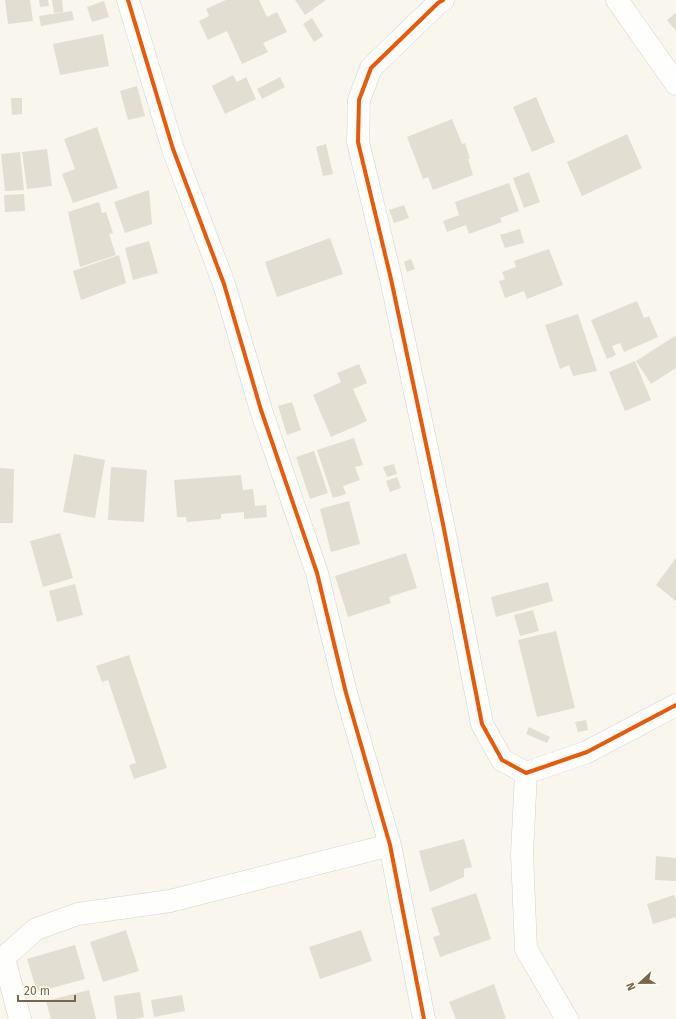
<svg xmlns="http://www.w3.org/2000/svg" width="676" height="1019" viewBox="0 0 676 1019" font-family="'Fira Sans',sans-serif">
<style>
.building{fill:#e3ded2}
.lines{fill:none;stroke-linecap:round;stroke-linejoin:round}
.minor-casing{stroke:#d7d3cb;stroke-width:23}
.minor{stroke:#fefefc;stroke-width:22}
.cycleway-casing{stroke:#fffcf0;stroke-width:6}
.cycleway{stroke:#e8590c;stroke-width:4}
</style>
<rect width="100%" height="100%" fill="#f8f6ed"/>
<!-- building -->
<path class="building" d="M5,0H30L33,21L8,24Z
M39,0H48L49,6L40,7Z
M52,0H62L63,12L54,13Z
M226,0H259L267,17L277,12L287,32L263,43L268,52L242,64L227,31L208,40L199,21L209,16L206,9Z
M295,0H326L305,15Z
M104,1L109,17L92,22L87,7Z
M72,11L74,20L41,26L39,16Z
M676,13V31L667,20Z
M312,18L323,36L314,42L303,24Z
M103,34L109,66L60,75L53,44Z
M233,75L237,82L246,77L256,99L225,114L212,86Z
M280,77L285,87L262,99L257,89Z
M137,86L145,116L128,120L120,91Z
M536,97L555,142L532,152L513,107Z
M11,98H22V114L12,115Z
M452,119L462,144L465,143L470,159H468L473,175L433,190L428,177L423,179L407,137Z
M97,127L118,188L73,203L62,174L75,169L64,139Z
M627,134L642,168L582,196L567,162Z
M326,144L333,174L323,176L316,147Z
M47,149L52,186L27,189L22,152Z
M20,152L24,190L5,191L1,154Z
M529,172L540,202L524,208L513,178Z
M509,183L519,211L500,218L502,222L469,234L466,225L447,232L443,221L459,215L455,202Z
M149,190L152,224L125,233L114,202Z
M24,194L25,211L5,212L4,195Z
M99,202L102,213L106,212L113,233L109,234L116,255L80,267L68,212Z
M404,205L409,218L394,223L389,210Z
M520,229L524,243L505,248L500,235Z
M330,238L343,274L277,297L265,262Z
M149,241L158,273L133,280L125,248Z
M549,249L563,285L527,299L524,291L505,298L499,281L505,279L502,272L516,267L514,261Z
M119,255L126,283L81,300L73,271Z
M411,259L415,269L407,272L404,262Z
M637,301L644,318L649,316L658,337L624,352L620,343L612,346L616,355L607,359L591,320Z
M578,314L597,371L573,376L569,365L560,369L545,325Z
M675,336L676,338V368L651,384L636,361Z
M635,361L651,400L625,411L609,372Z
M359,364L367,383L353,389L367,421L331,437L313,395L341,382L337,373Z
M292,402L301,430L287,435L278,406Z
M354,438L363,465L355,467L360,480L343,486L346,494L333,498L317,450Z
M314,451L328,493L310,499L296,457Z
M74,454L105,460L95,518L63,512Z
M394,464L397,474L387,477L383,467Z
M111,467L147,470L144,522L108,520Z
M0,468L14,469L13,523H0Z
M241,475L243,490L253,489L255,506L266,505L267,517L244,519V512L221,514V519L187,522L186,517H177L174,480Z
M397,477L401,488L390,492L386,481Z
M349,501L360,544L331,552L320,509Z
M60,533L73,578L43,587L30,541Z
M406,553L417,588L389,597L391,603L348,617L335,576Z
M676,558V601L656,585Z
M548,582L553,601L496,617L491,597Z
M75,584L83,615L57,622L49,591Z
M533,610L539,631L520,636L514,615Z
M556,631L575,708L537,717L518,640Z
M129,655L167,768L134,779L129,765L136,763L108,680L102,682L96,666Z
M586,720L588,730L578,732L575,722Z
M529,727L550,737L547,743L526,734Z
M464,839L472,867L464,869V877L430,892L419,851Z
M656,856L676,858V881L655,880Z
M476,893L491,939L440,957L433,937L440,935L431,908Z
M674,895L676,900V917L653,924L647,904Z
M126,930L139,971L103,982L90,942Z
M361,930L372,961L320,979L309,947Z
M75,945L85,979L37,992L27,959Z
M494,984L506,1019H456L449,1002Z
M89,990L96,1019H51L46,1001Z
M140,992L144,1017L134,1019H117L114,996Z
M182,995L185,1011L154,1017L151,1000Z"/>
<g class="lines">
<defs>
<path id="minor" d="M128,0L173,149L224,284L261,410L317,573L346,693L390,845L424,1019
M443,0L438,3L371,68L359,100L358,142L391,279L443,524L482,724L502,760L526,773L587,752L676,705
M617,0L676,84
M526,773L522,854L526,949L567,1019
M4,958L20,1019
M0,961L36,929L78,914L170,901L390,845"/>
</defs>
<!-- minor casing -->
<use href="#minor" class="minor-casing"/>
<!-- minor -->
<use href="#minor" class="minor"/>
<defs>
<path id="cycleway" d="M128,0L173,149L224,284L261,410L317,573L346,693L390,845L424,1019
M443,0L438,3L371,68L359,100L358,142L391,279L443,524L482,724L502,760L526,773L587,752L676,705"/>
</defs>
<!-- cycleway casing -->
<use href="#cycleway" class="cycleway-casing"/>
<!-- cycleway -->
<use href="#cycleway" class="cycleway"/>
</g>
<!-- north arrow -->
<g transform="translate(640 983) rotate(248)" stroke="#fffcf0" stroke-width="3" paint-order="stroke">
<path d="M0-3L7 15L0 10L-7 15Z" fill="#76664d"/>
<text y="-6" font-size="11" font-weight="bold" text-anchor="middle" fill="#76664d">N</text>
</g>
<!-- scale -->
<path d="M18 995v6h57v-6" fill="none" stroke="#76664d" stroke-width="2"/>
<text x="24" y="995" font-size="12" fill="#76664d" stroke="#fffcf0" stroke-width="3" paint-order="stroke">20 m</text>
</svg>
